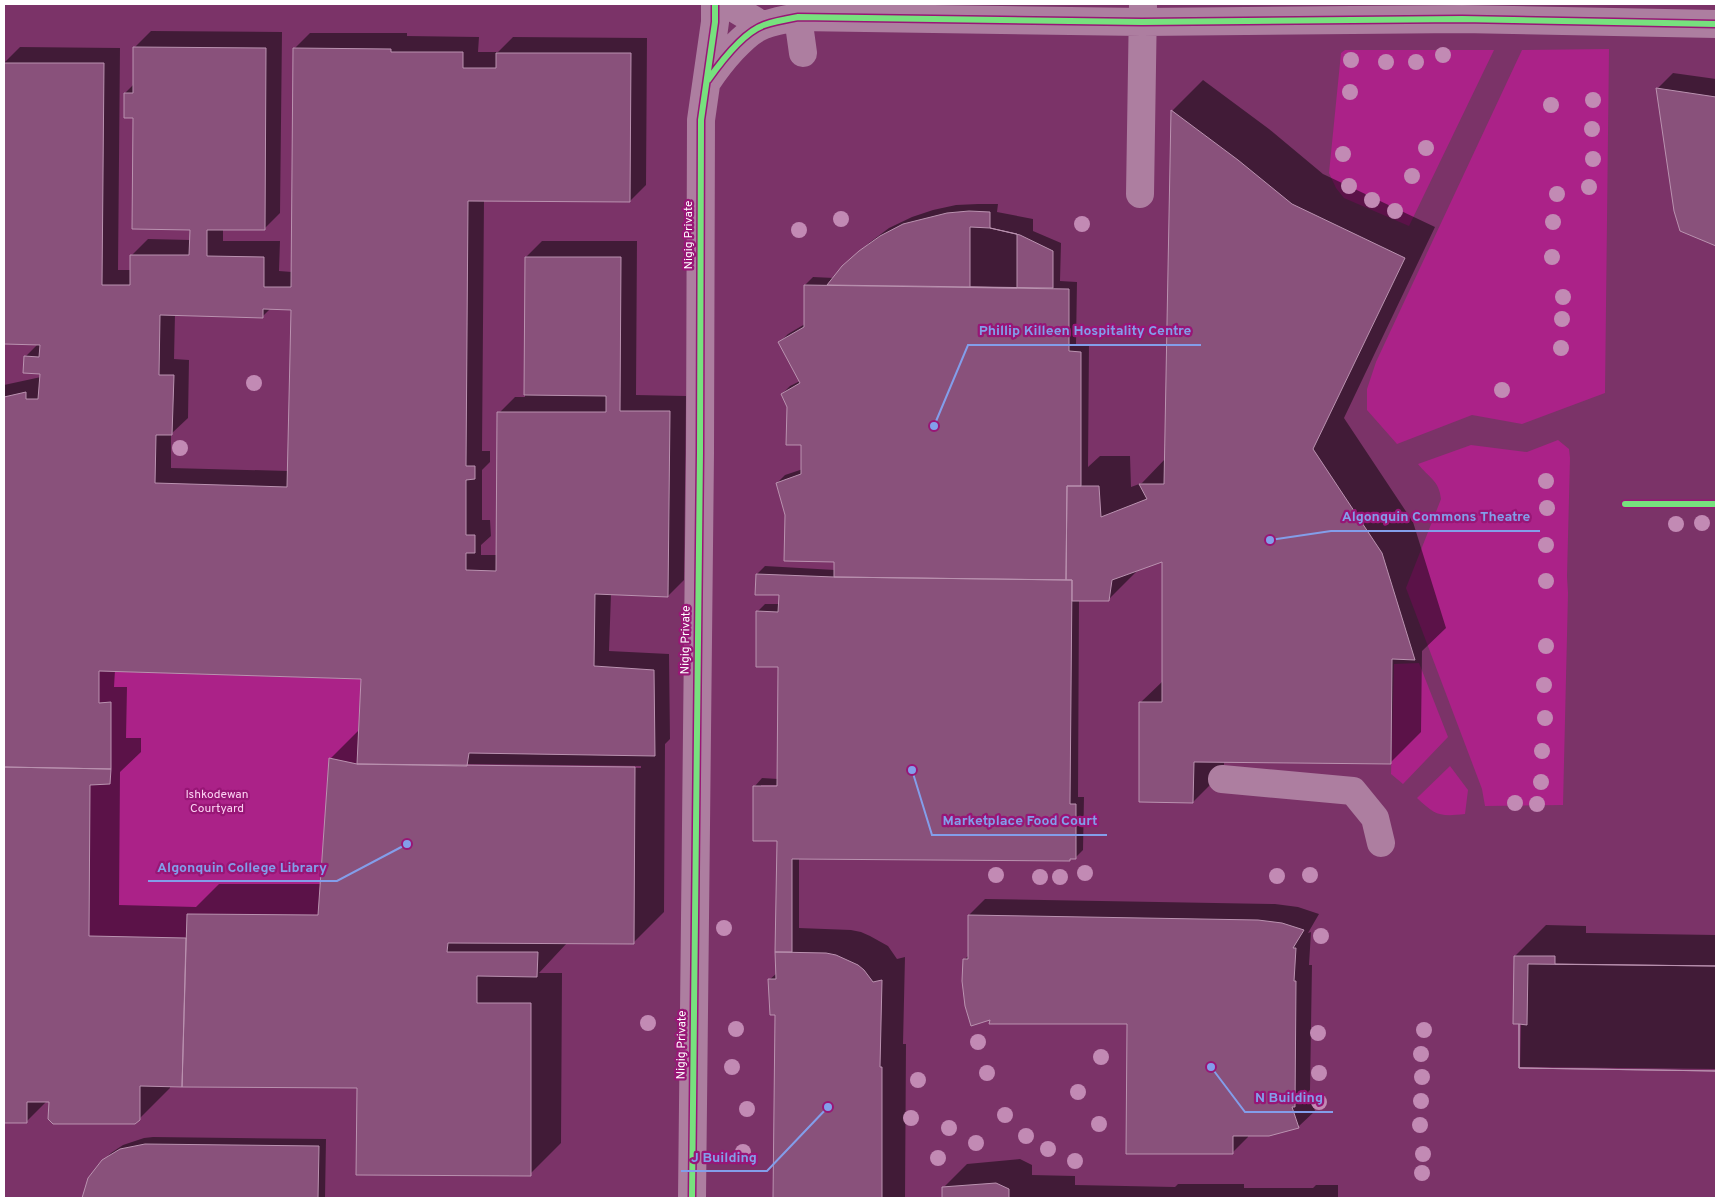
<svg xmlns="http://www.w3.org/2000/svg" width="1720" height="1202" viewBox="0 0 1720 1202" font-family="Overpass,sans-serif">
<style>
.green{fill:#ab2288}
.shadow{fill:#0007;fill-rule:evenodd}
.building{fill:#89517b;stroke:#ba92b0;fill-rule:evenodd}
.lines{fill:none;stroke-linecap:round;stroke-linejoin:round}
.minor{stroke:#ad7ea0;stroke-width:28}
.cycleway-casing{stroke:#981676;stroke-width:9}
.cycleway{stroke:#77e17e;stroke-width:6}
.tree{fill:#c28ab4}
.labels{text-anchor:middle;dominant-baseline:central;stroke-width:4.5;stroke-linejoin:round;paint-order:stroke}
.street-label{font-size:12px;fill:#fff;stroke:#981676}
.park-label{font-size:12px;fill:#fcd1f2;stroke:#981676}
.leader{fill:none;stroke:#839eea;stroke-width:2}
.callout-dot{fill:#839eea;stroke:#981676;stroke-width:2}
.callout-label{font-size:14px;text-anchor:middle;font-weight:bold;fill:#839eea;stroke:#981676;stroke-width:4.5;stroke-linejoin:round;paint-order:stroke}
</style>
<rect width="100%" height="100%" fill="#7b3368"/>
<!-- green -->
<path class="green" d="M1609,49L1605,393L1522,424L1472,415L1397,444L1367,410V389L1376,362L1522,50Z
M1345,50H1494L1409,226L1344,198L1336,188L1329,173L1341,53Z
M1558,440L1569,449L1570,458L1567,577L1568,593L1563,805L1485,806L1482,789L1406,588L1441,499C1439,480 1429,478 1418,464L1471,445L1527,452Z
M1419,663L1448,737L1403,784L1391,774L1394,664Z
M99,671L361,679L357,764L329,759L318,915L187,914L186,938L89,936L90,785L110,784L111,703H99Z
M1450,766L1468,790L1465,814C1439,817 1435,815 1417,798Z"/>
<!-- shadow -->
<path class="shadow" d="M151,31L282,32L280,213L264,229H223V241H280L279,271L292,272L294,49L310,33H407V36L479,37L478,52H498L513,37L647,38L646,185L630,201L484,200L482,451H490V462L482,470V520H490L491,536L481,545V555H497L499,413L515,397H525L526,257L542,241H637L636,395L686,396L684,580L668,596L611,594L609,651L669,654L670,739L665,744L664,912L633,943H567L539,973H562L561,1143L530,1174L358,1086L170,1085V1088L135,1123L50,1101H47L27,1121H4V385L41,377V373L25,357L39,343H4V63L20,47L120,48L118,270H132V255L148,239L191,240V229L134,117L125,93L134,84L135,47ZM271,308L292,309L289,471L171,468V434L188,418L189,360L174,359L175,314L263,316ZM115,670L363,677L360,729L330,759L322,884H219L196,907L119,905L120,772L141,752V738H126L127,687H114ZM467,764L641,766V768L465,766Z
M1673,73L1716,79V245L1681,231L1657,89Z
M1203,80L1269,129L1323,174L1435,227L1344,418L1413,522L1446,628L1422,651L1421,732L1390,763L1224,761V771L1193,802L1141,702L1164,680V561L1139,569L1109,599H1079L1078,797H1084L1083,850L1075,858H799V928L851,930L861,932L870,936L888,946L897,959L905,957L903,1044H906L905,1198H774L776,1013L769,980L777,973V952L778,951V839L755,786L762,778L778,779L779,666L757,612L765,604H780V594L757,574L765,566L835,570V561L786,515L777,483L785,475L803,469V444L782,394L790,386L800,381L780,342L788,334L805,324V285L813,277L834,278L869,243L889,228L912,217L933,210L956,205L978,204H998L997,212L1033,219V231L1061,243L1060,281L1077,282L1076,344H1089L1088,467L1100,456H1130L1131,487L1142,483L1165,459L1173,110ZM761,785H783V787H761Z
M985,899L1275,904L1298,907L1319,914L1308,933L1311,932L1309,965H1312L1310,1090L1308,1092L1315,1111L1298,1127L1248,1135V1137L1232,1153L1128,1023L991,1018L964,960L969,955V915Z
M1546,925L1586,926V933L1716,935V1069L1520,1067L1521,1023L1515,956Z
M153,1137L326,1139L325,1198H84L86,1188L103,1161L111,1153L123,1145L144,1138Z
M1020,1159L1032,1165V1175L1075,1176V1185L1175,1187L1178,1184H1244V1188H1313L1316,1185H1338V1198H943V1188L967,1164Z"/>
<!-- building -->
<path class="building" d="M133,47L266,48L265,230H207V256L264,257V287H291L293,48L391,49V52H463V68H496V53H631L630,202L468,201L466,466H475V479L466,480V535H475V553H466V570L496,571L497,412H606V396L524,395L525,257H621L620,411H670L668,597L595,594L594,666L654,670L655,756L469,753L467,766L357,764L361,679L99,671V703L111,702V769L4,767V397L26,392V399H38L40,374L23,373L24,356L39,357L40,345L4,344V63H104L102,285H130V255H189L190,230L132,229L133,118H124V93H133ZM263,309L291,310L287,487L155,483L156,435H172L174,375H159L160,315L263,318Z
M1656,88L1716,97V246L1680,231L1674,211Z
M1171,110L1238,160L1292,204L1405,258L1313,449L1382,553L1415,660L1392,659L1391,764L1194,762L1193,803L1139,802V702H1162V562L1112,580L1109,601H1072V580H1066L1067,486H1099L1101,517L1147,499L1139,484H1164Z
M969,211L990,212V228L1020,235L1053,251V288L827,285L842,266L859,251L880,236L903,224L947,213Z
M970,227L990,228L1017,234V288L970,287Z
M804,285L1069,289V351L1081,352V486H1067L1066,580L834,577V562L784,561L785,515L776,483L801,474V445H786L787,407L781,394L800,383L778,342L804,327Z
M756,574L834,577L1072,580L1070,804H1076V859H1070V861L792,859V952H775L777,841H753V786H777L778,667H756V611L778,612L779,595H755Z
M329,758L357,764L635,767L634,944L448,943L447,952H538L537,977L477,976V1003H531V1176L356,1175L357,1088L182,1087L187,914L318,915Z
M4,767L111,769L110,784L90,785L89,936L186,938L182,1087L140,1086V1120L135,1124H53L48,1119L49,1102H27V1123H4Z
M968,915L1258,920L1282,923L1304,930L1293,948H1296L1294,981H1296L1295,1107H1292L1299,1128L1269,1136H1233V1154H1126L1127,1024H989L990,1020L971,1026L965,1006L962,981L963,959H968Z
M775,952L826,953L836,955L858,965L864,970L873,982L882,980L880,1067H882V1198H773L775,1015H770L768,979H776Z
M1514,956H1555V964L1716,966V1071L1519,1068V1024H1513Z
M1528,964L1716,966V1071L1519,1068V1024L1527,1025Z
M145,1144L319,1146L318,1198H82L88,1178L102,1160L120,1149Z
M996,1183L1009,1189V1198H942V1187Z"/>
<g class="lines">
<!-- minor -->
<path class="minor" d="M727,4L762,25
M798,17L803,53
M707,82C719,64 744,32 764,25C775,21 787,19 798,17L1142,22L1462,19L1716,24
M1140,194L1143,4
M1222,779L1353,791L1375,818L1381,843
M692,1198L700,453L701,120L715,22V4"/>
<defs>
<path id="cycleway" d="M708,80C720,63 744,32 764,25C775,21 787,19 798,17L1142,22L1462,19L1716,24
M1625,504H1716
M692,1198L700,453L701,120L715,22V4"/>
</defs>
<!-- cycleway casing -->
<use href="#cycleway" class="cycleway-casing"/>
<!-- cycleway -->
<use href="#cycleway" class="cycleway"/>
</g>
<!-- trees -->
<g class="tree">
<circle cx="1443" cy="55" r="8"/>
<circle cx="1351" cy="60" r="8"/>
<circle cx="1386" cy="62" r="8"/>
<circle cx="1416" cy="62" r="8"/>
<circle cx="1350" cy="92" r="8"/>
<circle cx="1593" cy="100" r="8"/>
<circle cx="1551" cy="105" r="8"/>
<circle cx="1592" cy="129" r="8"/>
<circle cx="1426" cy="148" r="8"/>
<circle cx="1343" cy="154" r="8"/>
<circle cx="1593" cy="159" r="8"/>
<circle cx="1412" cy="176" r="8"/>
<circle cx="1349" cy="186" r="8"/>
<circle cx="1589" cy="187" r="8"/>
<circle cx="1557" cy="194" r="8"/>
<circle cx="1372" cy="200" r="8"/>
<circle cx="1395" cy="211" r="8"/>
<circle cx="841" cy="219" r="8"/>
<circle cx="1553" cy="222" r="8"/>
<circle cx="1082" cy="224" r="8"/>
<circle cx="799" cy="230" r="8"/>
<circle cx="1552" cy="257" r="8"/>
<circle cx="1563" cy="297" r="8"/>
<circle cx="1562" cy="319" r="8"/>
<circle cx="1561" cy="348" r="8"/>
<circle cx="254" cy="383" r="8"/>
<circle cx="1502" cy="390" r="8"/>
<circle cx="180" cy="448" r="8"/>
<circle cx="1546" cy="481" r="8"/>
<circle cx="1547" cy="508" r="8"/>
<circle cx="1702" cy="523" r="8"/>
<circle cx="1676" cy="524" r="8"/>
<circle cx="1546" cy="545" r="8"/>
<circle cx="1546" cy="581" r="8"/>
<circle cx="1546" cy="646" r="8"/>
<circle cx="1544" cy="685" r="8"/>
<circle cx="1545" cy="718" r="8"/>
<circle cx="1542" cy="751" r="8"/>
<circle cx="1541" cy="782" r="8"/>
<circle cx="1515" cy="803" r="8"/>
<circle cx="1537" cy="804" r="8"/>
<circle cx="1085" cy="873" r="8"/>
<circle cx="996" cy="875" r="8"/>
<circle cx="1310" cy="875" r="8"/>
<circle cx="1277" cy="876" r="8"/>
<circle cx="1040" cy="877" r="8"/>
<circle cx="1060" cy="877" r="8"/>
<circle cx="724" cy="928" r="8"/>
<circle cx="1321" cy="936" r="8"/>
<circle cx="648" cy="1023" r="8"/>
<circle cx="736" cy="1029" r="8"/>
<circle cx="1424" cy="1030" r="8"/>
<circle cx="1318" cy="1033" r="8"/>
<circle cx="978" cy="1042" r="8"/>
<circle cx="1421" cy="1054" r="8"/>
<circle cx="1101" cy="1057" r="8"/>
<circle cx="732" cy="1067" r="8"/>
<circle cx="987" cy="1073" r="8"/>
<circle cx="1319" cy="1073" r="8"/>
<circle cx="1422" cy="1077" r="8"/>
<circle cx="918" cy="1080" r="8"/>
<circle cx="1078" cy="1092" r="8"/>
<circle cx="1421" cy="1101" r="8"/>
<circle cx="1319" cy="1102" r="8"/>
<circle cx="747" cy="1109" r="8"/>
<circle cx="1005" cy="1115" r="8"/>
<circle cx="911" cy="1118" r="8"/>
<circle cx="1099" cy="1124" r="8"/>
<circle cx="1420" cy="1125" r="8"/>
<circle cx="949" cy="1128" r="8"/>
<circle cx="1026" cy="1136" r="8"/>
<circle cx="976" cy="1143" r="8"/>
<circle cx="1048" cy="1149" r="8"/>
<circle cx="743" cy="1152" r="8"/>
<circle cx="1423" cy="1154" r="8"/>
<circle cx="938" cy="1158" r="8"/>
<circle cx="1075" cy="1161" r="8"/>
<circle cx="1422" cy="1173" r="8"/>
</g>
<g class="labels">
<!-- street labels -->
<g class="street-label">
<text transform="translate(689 235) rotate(-90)">Nigig Private</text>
<text transform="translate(686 640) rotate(-89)">Nigig Private</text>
<text transform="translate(682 1045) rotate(-89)">Nigig Private</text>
</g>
<!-- park labels -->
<g class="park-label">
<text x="217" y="795">Ishkodewan<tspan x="217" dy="14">Courtyard</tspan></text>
</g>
</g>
<!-- callouts -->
<path class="leader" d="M934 426L968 345H1201M1270 540L1331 531H1540M912 770L932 835H1107M407 844L337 881H148M1211 1067L1245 1112H1333M828 1107L767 1171H681"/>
<g class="callout-dot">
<circle cx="934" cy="426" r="5"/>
<circle cx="1270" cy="540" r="5"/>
<circle cx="912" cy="770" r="5"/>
<circle cx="407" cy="844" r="5"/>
<circle cx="1211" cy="1067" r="5"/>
<circle cx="828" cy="1107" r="5"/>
</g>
<g class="callout-label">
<text x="1085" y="335">Phillip Killeen Hospitality Centre</text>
<text x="1436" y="521">Algonquin Commons Theatre</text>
<text x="1020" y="825">Marketplace Food Court</text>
<text x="242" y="872">Algonquin College Library</text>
<text x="1289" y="1102">N Building</text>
<text x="724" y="1162">J Building</text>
</g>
<!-- border -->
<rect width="1720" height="1202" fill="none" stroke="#ffffff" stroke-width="10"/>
</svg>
